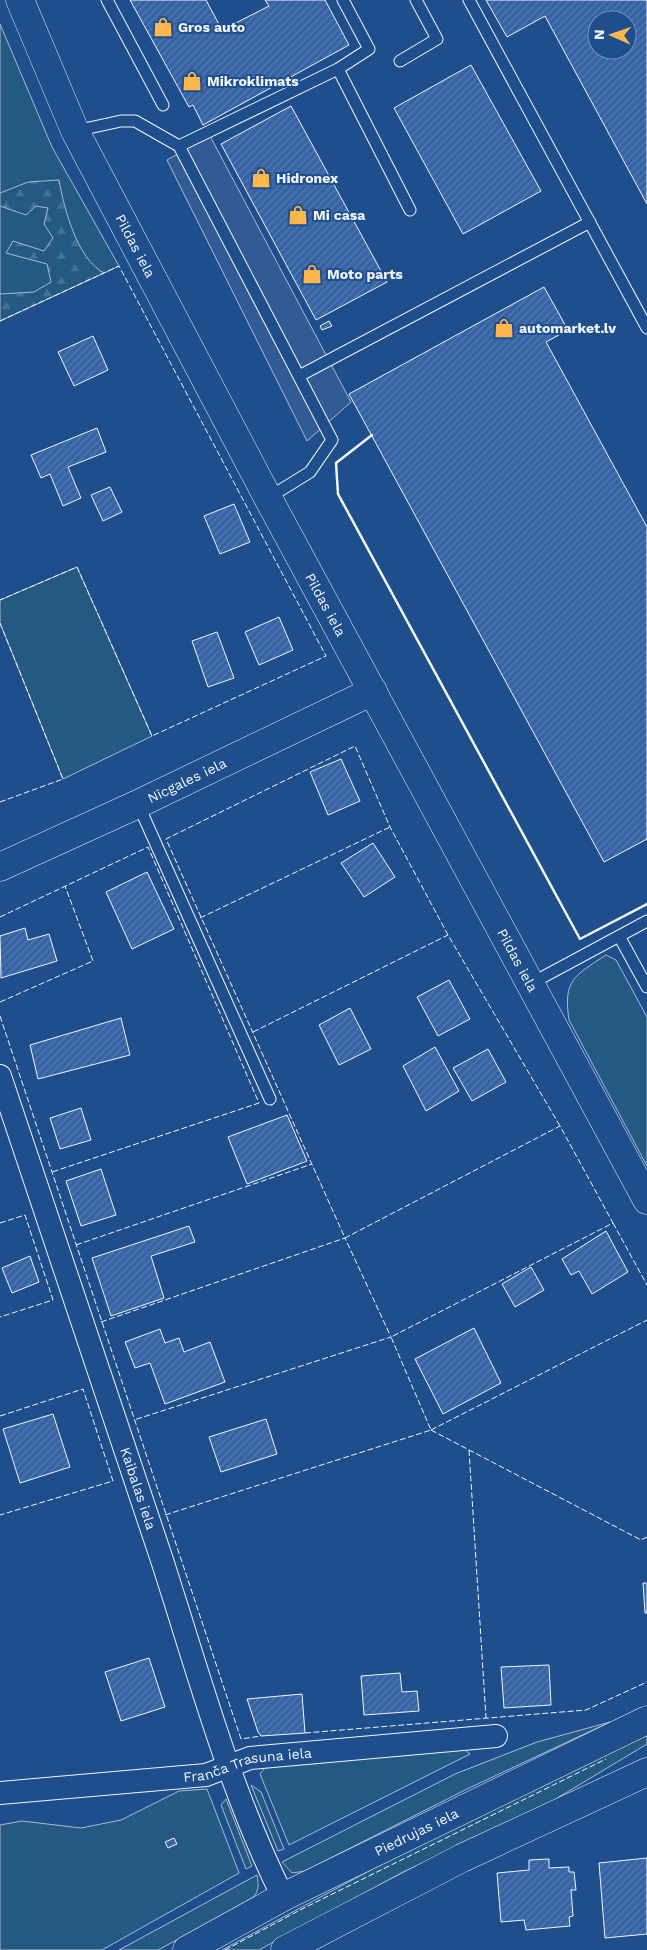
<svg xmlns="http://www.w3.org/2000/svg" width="647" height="1950" viewBox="0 0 647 1950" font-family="'Work Sans',sans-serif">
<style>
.grass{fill:#245a82;stroke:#a8bbd7}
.forest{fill:url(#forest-firs);stroke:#a8bbd7}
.parking{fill:#305b95;stroke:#a8bbd7}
.building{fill:url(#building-hatch);stroke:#f2f6ff;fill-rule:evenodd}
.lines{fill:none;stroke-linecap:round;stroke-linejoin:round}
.lane-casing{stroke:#f2f6ff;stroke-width:13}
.street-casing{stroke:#f2f6ff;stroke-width:24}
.secondary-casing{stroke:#f2f6ff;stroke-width:29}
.primary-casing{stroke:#f2f6ff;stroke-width:29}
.lane{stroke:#1f4e8c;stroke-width:11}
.street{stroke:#1f4e8c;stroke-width:22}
.secondary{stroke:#1f4e8c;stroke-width:28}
.primary{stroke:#1f4e8c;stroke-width:28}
.fence{stroke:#f2f6ff;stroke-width:1;stroke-dasharray:6 2.5;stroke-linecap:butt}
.wall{stroke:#f2f6ff;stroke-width:2.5}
.labels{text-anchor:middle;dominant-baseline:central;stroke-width:4;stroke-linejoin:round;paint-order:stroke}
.poi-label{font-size:14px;font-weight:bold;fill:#f2f6ff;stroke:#1f4e8c;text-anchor:start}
.street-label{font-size:14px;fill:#f2f6ff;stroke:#1f4e8c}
</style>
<defs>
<pattern id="forest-firs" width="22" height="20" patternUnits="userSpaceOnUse" patternTransform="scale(1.25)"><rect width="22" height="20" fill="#245a82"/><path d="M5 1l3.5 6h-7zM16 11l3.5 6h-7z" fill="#447295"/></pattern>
<pattern id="building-hatch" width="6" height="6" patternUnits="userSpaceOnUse" patternTransform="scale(1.25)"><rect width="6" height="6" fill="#3563a3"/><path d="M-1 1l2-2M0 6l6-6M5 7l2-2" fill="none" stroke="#537ab1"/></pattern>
</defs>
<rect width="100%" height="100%" fill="#1f4e8c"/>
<!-- grass -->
<path class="grass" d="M0,24L52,147L119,266L0,321Z
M77,567L152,736L63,779L0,623V600Z
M606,955L616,960L647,1017V1166L569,1020C563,980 574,976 606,955Z
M610,1722L467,1789L305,1871L292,1873L282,1862L455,1774L537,1742Z
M647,1735V1744L549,1803L403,1872L259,1950H222L447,1829Z
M463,1748L470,1754L289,1845L260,1774L268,1764Z
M251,1785L261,1792L284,1849L278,1851Z
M207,1789L239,1873L102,1950H0V1825L22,1821L81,1828L121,1820L179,1791Z
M226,1799L252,1866L246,1869L221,1805Z
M257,1875C259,1886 259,1892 251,1900L158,1950H119Z"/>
<!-- forest -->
<path class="forest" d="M59,180C64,208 77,259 104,273L0,321V294L34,292L51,282L47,264L6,253L13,241L44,251L53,238L44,224L48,208L36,206L26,215L0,206V193L28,182Z"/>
<!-- parking -->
<path class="parking" d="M210,136L351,402L307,441L167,160Z"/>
<!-- building -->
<path class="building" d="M130,0H206L222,30L269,6L265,0H325L349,45L203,125L193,105L189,107Z
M486,0H647V204L545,16L507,37ZM597,20H627V50H597Z
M471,65L541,191L463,234L394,108Z
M291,106L387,282L316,320L221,144Z
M544,287L568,330L546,342L647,527V839L604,862L349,394Z
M329,321L332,326L322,330L320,326Z
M93,336L108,370L74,386L58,352Z
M97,428L106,452L68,467L81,498L63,506L50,474L41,478L31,455Z
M110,487L122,512L103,521L91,495Z
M234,504L250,542L220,554L204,516Z
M279,617L293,650L259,665L245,632Z
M217,632L234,678L208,687L192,641Z
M341,759L360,801L328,815L310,772Z
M373,843L395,877L364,897L341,863Z
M147,872L174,929L132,949L106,892Z
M25,928L28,940L49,934L57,961L1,978L0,936Z
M449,980L470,1019L438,1036L417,997Z
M350,1008L371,1049L339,1065L319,1025Z
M121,1018L130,1055L38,1079L30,1045Z
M435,1047L459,1091L426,1111L403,1066Z
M488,1049L506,1082L472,1101L453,1068Z
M81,1108L91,1140L60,1149L50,1118Z
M287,1115L307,1161L247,1184L228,1137Z
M101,1169L116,1215L81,1226L66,1181Z
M189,1226L195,1242L151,1256L164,1298L111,1316L92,1258Z
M606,1231L628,1272L592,1294L579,1271L571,1275L562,1259Z
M30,1256L39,1282L12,1293L2,1268Z
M531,1267L544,1290L515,1307L502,1284Z
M474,1328L501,1383L443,1414L415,1359Z
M160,1329L165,1343L179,1338L184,1352L210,1342L225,1382L165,1404L150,1363L135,1368L125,1342Z
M53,1414L70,1467L20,1483L3,1429Z
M266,1419L277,1454L221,1472L209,1437Z
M643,1583H647V1613H645Z
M149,1658L165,1707L121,1721L105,1672Z
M549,1665L551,1705L504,1708L501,1667Z
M400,1673L402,1692L417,1691L419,1711L364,1715L361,1676Z
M302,1694L305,1733L261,1736L258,1732L247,1699Z
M174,1838L177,1844L168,1848L165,1842Z
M647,1858V1934L605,1938L599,1863Z
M549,1859V1868L569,1867V1872H574L576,1890H571L573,1916L569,1917L570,1926L526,1930L524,1920L501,1922L497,1873L529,1870V1860Z"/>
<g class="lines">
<defs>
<path id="lane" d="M107,0L163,105
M469,0L647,328
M400,61L437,39L416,0
M338,69L369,49L343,0
M75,131L121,121H135L179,146L332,440L310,472L268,498
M179,146L338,69L410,210
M299,376L590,222
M138,804L270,1099
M619,936L647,987
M530,984L647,921"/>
<g id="street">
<path id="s1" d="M0,1076C54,1236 108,1396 161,1557C198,1671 229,1789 283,1897"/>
<path id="s2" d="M0,1793L206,1775L250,1758L496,1736"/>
</g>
<g id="secondary">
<path id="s3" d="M20,0L75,131L268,498L647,1200"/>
<path id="s4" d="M0,867L138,804L373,691"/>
</g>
<g id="primary">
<path id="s5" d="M187,1950L283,1897L647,1720"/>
<path d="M285,1950L462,1858L647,1772"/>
</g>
</defs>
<!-- lane casing -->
<use href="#lane" class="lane-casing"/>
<!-- street casing -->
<use href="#street" class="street-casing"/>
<!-- secondary casing -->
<use href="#secondary" class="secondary-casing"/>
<!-- primary casing -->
<use href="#primary" class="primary-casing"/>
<!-- lane -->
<use href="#lane" class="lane"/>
<!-- street -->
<use href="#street" class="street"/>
<!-- secondary -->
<use href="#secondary" class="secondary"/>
<!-- primary -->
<use href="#primary" class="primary"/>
<!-- fence -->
<path class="fence" d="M0,321L119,266L326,656L152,736L77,567L0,600
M0,623L63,779L0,802
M0,917L148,847L259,1103L52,1172
M200,918L390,827
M0,1002L93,961L65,886
M0,1016L241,1739L261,1736
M253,1032L448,935
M0,1223L25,1215L53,1300L0,1317
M613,1223L647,1285
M76,1245L312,1164
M101,1322L345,1238L391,1337L134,1420
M0,1416L83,1389L113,1481L0,1515
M431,1430L641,1540L647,1537
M431,1430L647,1320
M469,1450L486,1718
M165,1515L431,1430L391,1337L613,1223L560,1126L345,1238L166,839L355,746L390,827L448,935L560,1126
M305,1733L586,1710L647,1682
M225,1950L304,1908L606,1759"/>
<!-- wall -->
<path class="wall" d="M372,435L336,463L338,494L580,939L647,904"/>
</g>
<!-- icons -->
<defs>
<symbol id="shop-bare" viewBox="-9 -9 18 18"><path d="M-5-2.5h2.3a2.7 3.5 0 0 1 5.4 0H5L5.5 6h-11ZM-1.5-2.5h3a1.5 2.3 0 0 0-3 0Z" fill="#ffb74d" stroke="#1f4e8c" stroke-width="2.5" paint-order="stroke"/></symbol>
</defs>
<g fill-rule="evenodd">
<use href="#shop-bare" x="149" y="13" width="28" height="28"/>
<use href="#shop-bare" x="178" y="67" width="28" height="28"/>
<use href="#shop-bare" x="247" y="164" width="28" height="28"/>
<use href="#shop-bare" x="284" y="201" width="28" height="28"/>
<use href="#shop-bare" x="298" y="260" width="28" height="28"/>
<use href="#shop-bare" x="490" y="314" width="28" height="28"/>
</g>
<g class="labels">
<!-- poi labels -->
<g class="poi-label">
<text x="178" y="27">Gros auto</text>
<text x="207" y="81">Mikroklimats</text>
<text x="276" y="178">Hidronex</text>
<text x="313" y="215">Mi casa</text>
<text x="327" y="274">Moto parts</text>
<text x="519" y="328">automarket.lv</text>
</g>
<!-- street labels -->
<g class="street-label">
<text stroke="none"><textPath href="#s3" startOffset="272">Pildas iela</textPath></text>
<text stroke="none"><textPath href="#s3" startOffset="678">Pildas iela</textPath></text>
<text stroke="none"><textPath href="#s4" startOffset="206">Nīcgales iela</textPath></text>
<text stroke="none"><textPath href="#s3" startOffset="1082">Pildas iela</textPath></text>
<text stroke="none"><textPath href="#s1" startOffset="435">Kaibalas iela</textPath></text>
<text stroke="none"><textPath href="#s2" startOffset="250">Franča Trasuna iela</textPath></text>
<text stroke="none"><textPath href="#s5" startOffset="258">Piedrujas iela</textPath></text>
</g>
</g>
<!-- north arrow -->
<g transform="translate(612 35) rotate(272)"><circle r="24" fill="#1f4e8c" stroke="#7391ba"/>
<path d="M0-4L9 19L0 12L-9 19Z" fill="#ffb74d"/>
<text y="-8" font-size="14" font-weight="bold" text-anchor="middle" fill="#f2f6ff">N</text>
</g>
</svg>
